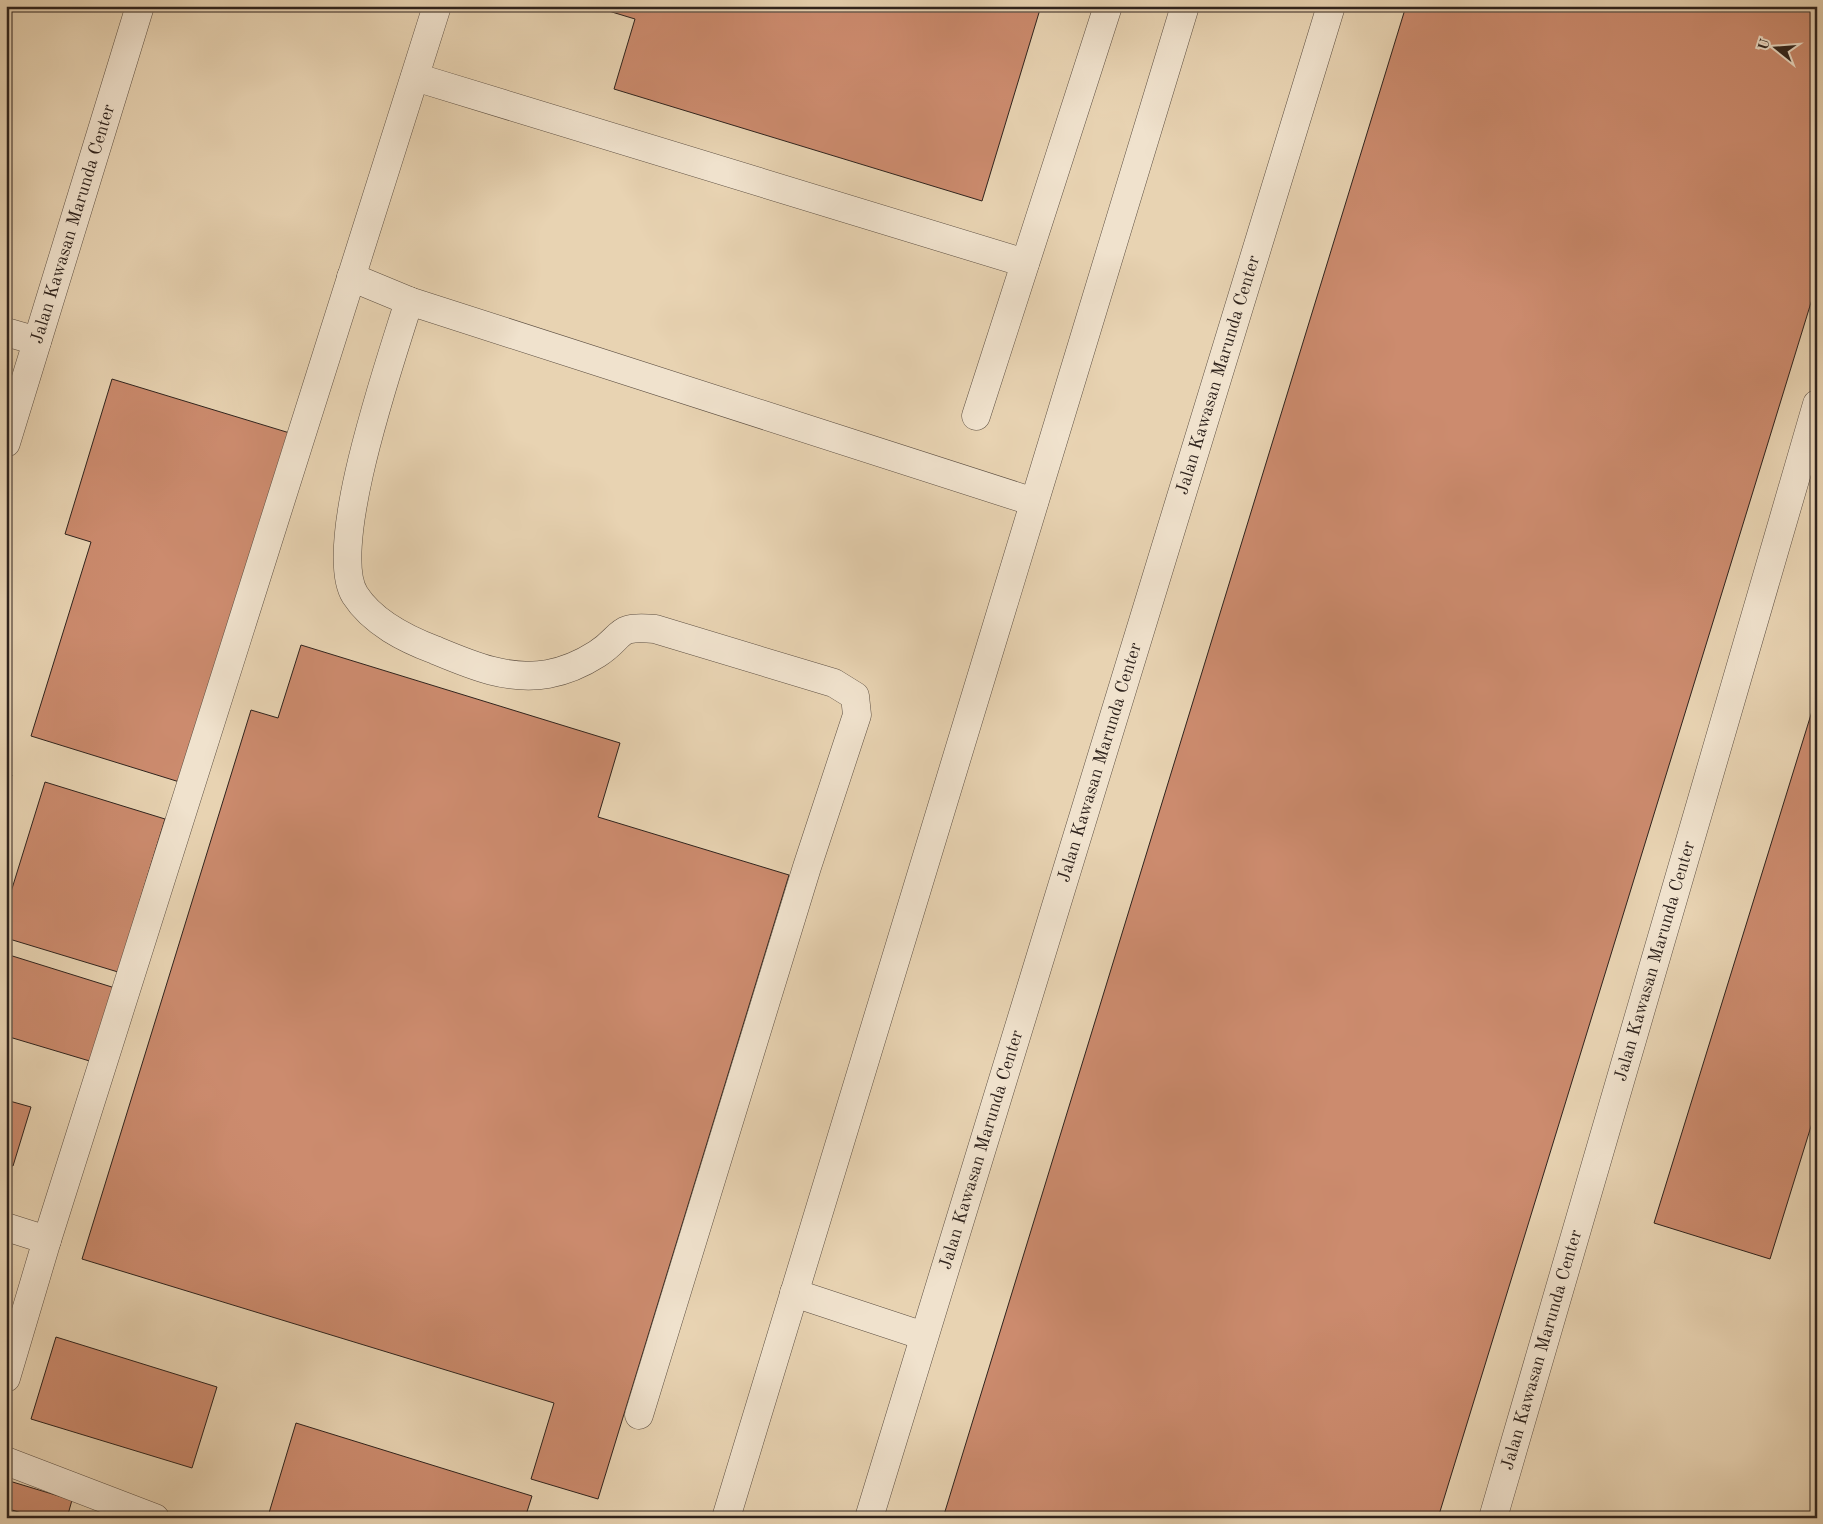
<svg xmlns="http://www.w3.org/2000/svg" width="1823" height="1524" viewBox="0 0 1823 1524" font-family="'Old Standard TT',serif">
<style>
.building{fill:#cc8b6e;stroke:#2f231d}
.lines{fill:none;stroke-linecap:round;stroke-linejoin:round}
.minor-casing{stroke:#5d4f42;stroke-width:29}
.minor{stroke:#f0e2cd;stroke-width:28}
.labels{text-anchor:middle;dominant-baseline:central;stroke-width:5;stroke-linejoin:round;paint-order:stroke}
.street-label{font-size:18px;fill:#2f231d;stroke:#f0e2cd}
</style>
<rect width="100%" height="100%" fill="#e8d3b2"/>
<filter id="stains"><feTurbulence type="fractalNoise" baseFrequency=".004" numOctaves="4"/><feColorMatrix values="0 0 0 0 .2 0 0 0 0 .09 0 0 0 0 .02 0 0 0 .5 -.17"/></filter>
<radialGradient id="worn" r=".72"><stop offset=".6" stop-color="#630" stop-opacity="0"/><stop offset="1" stop-color="#630" stop-opacity=".3"/></radialGradient>
<!-- building -->
<path class="building" d="M592,6H1041L982,201L614,89L635,19Z
M1406,6H1817V283L1438,1518H943Z
M112,379L293,434L186,784L31,736L91,542L65,534Z
M301,645L620,743L598,817L789,875L598,1499L531,1479L554,1403L82,1259L251,710L278,718Z
M1817,695V1107L1770,1259L1654,1223Z
M6,773L12,775L6,795Z
M45,782L165,819L118,972L6,938V908Z
M6,954L115,988L93,1062L6,1036Z
M6,1100L31,1107L13,1166L6,1164Z
M56,1337L217,1387L192,1468L31,1419Z
M296,1423L532,1496L525,1518H283L269,1513Z
M6,1480L72,1500L67,1518H37L6,1508Z"/>
<g class="lines">
<defs>
<g id="minor">
<path d="M415,77L1025,263"/>
<path d="M351,277L409,301"/>
<path d="M6,332L37,341"/>
<path d="M976,416L1108,6"/>
<path id="s1" d="M6,443L140,6"/>
<path d="M6,1227L47,1240"/>
<path d="M794,1293L924,1336"/>
<path d="M6,1378L47,1240L437,6"/>
<path d="M639,1415L807,867L857,715L855,696L834,683L655,629C614,625 625,636 597,654C583,663 564,671 548,674C508,681 471,665 435,650C406,639 373,623 355,595C325,548 392,357 409,301L1034,502"/>
<path d="M6,1461L155,1518"/>
<path d="M726,1518L1185,6"/>
<path id="s2" d="M869,1518L1331,6"/>
<path id="s3" d="M1493,1518L1817,404"/>
</g>
</defs>
<!-- minor casing -->
<use href="#minor" class="minor-casing"/>
<!-- minor -->
<use href="#minor" class="minor"/>
</g>
<g class="labels">
<!-- street labels -->
<g class="street-label">
<text stroke="none"><textPath href="#s1" startOffset="229">Jalan Kawasan Marunda Center</textPath></text>
<text stroke="none"><textPath href="#s2" startOffset="1195">Jalan Kawasan Marunda Center</textPath></text>
<text stroke="none"><textPath href="#s2" startOffset="790">Jalan Kawasan Marunda Center</textPath></text>
<text stroke="none"><textPath href="#s3" startOffset="580">Jalan Kawasan Marunda Center</textPath></text>
<text stroke="none"><textPath href="#s2" startOffset="385">Jalan Kawasan Marunda Center</textPath></text>
<text stroke="none"><textPath href="#s3" startOffset="175">Jalan Kawasan Marunda Center</textPath></text>
</g>
</g>
<!-- margin -->
<rect width="1823" height="1524" fill="none" stroke="#e8d3b2" stroke-width="25"/>
<rect x="8" y="8" width="1808" height="1509" fill="none" stroke="#2f231d" stroke-width="2.5"/>
<rect x="12" y="12" width="1798" height="1499" fill="none" stroke="#2f231d"/>
<!-- north arrow -->
<g transform="translate(1776 48) rotate(287)" stroke="#f0e2cd" stroke-width="4" paint-order="stroke">
<path d="M0-4L9 19L0 12L-9 19Z" fill="#2f231d"/>
<text y="-8" font-size="14" font-weight="bold" text-anchor="middle" fill="#2f231d">U</text>
</g>
<rect width="100%" height="100%" filter="url(#stains)"/>
<rect width="100%" height="100%" fill="url(#worn)"/>
</svg>
